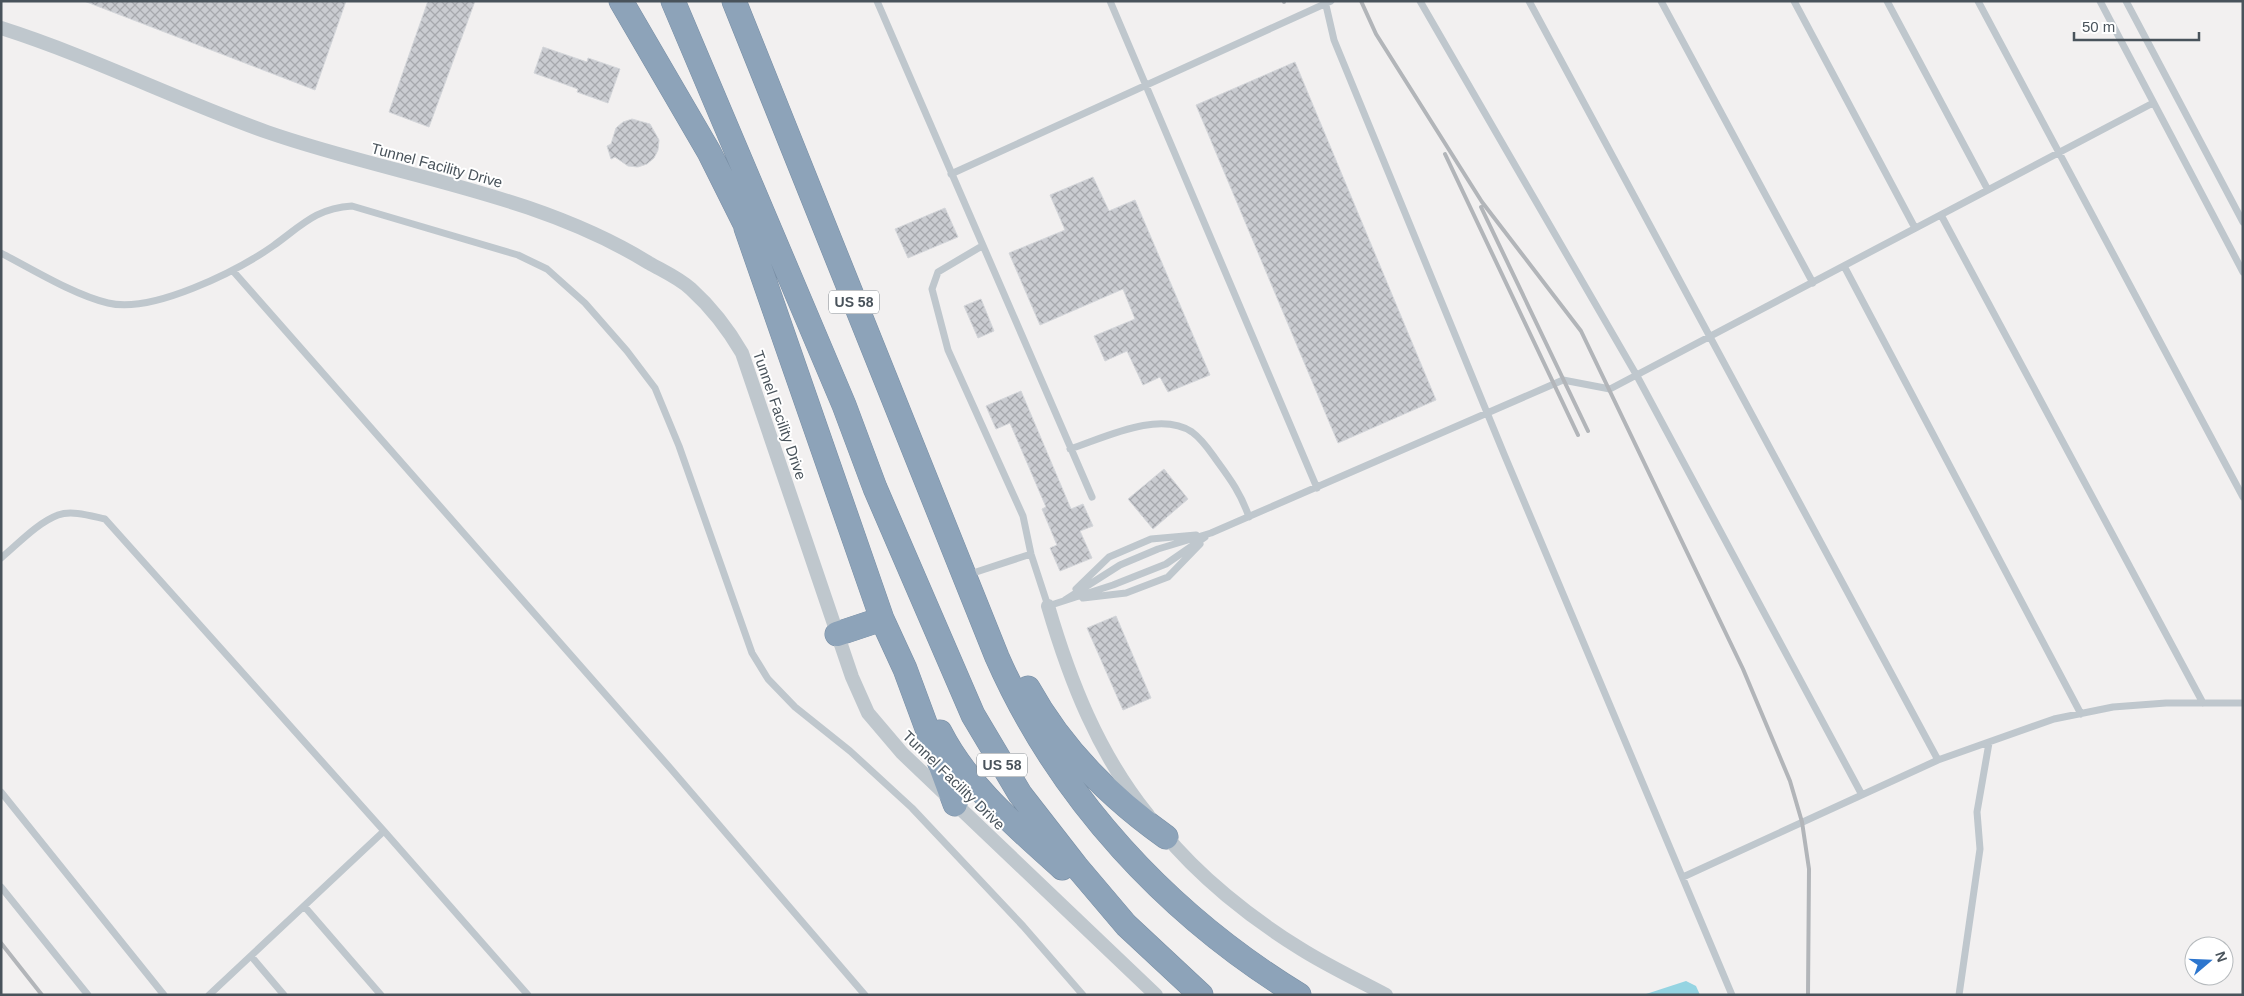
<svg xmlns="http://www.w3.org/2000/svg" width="2244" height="996" viewBox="0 0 2244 996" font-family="Arial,sans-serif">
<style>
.water{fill:#95d4e2}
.building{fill:url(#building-cross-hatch);stroke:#d4d6da}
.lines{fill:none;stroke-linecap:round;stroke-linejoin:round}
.motorway-casing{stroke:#788ea4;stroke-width:25}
.service{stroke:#bfc7cd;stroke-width:7}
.minor{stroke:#bfc7cd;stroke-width:14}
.motorway{stroke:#8da3b9;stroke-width:24}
.rail{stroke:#b2b5b9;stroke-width:4}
.labels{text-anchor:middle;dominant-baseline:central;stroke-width:4;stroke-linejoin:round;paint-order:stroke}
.shield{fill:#fff;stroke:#80878c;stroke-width:1}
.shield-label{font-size:14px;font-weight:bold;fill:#49535b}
.street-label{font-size:15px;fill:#49535b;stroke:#fff}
</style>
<defs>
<pattern id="building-cross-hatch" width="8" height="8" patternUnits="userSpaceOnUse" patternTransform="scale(1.25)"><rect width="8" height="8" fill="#caccd1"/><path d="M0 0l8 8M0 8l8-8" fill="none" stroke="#a6a8ad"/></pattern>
</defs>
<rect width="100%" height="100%" fill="#f2f0f0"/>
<!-- water -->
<path class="water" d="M1686,981L1696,986L1700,995H1643Z"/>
<!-- building -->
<path class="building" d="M84,1H346L315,90Z
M428,1H475L429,127L389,112Z
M543,47L587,62L588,58L620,69L608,103L577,92L578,89L534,73Z
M1295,62L1436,400L1338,443L1196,105Z
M632,119L650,124L659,140L658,150L654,158L647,164L638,167L628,166L615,157L611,159L607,146L611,144L616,128L623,122Z
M1093,177L1109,211L1135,200L1210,375L1168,392L1160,377L1143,385L1127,351L1105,361L1094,336L1135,319L1123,289L1040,325L1009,253L1065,230L1050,195Z
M945,208L958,237L908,258L895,229Z
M981,299L994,331L978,338L964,306Z
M1021,391L1071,509L1083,504L1093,526L1080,531L1092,558L1060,571L1050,548L1057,545L1042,509L1046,507L1010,423L996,429L986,406Z
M1164,469L1188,499L1153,529L1128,499Z
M1116,616L1151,698L1123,710L1087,628Z"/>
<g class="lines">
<defs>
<path id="motorway" d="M621,1L709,152L754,242
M673,1L844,405L875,488L973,715L1020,794L1076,866L1126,925L1201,995
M734,1L997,657C1059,798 1168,915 1299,995
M746,228L882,619L905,669L955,804
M837,634L882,619
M1028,688C1061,748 1111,798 1166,837
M940,732C968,787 1017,827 1062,868"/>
</defs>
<!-- motorway casing -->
<use href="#motorway" class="motorway-casing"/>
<!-- service -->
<path class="service" d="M877,1L1092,497
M1110,1L1317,488
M1325,1L1334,40L1504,454L1732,995
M1420,1L1637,376L1862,795
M1529,1L1938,760
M1661,1L1813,283
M1794,1L1915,228
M1887,1L1988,190
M1978,1L2243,497
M2100,1L2243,272
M2126,1L2243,222
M951,174L1331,1
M1941,215L2203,703
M982,246L938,272L932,289L948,350L1023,516L1031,554L1048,606L1113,585L1166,564L1205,537
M1,253C32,269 74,295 108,303C152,314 237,271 273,246C301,226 316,208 352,206L518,255L547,269L585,303L627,351L655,388L679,446L752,653L768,679L795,707L850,751L912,808L1023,926L1083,995
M1844,266L2081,714
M233,271L671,769L865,995
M1070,449C1104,438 1159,410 1192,432C1203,440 1209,450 1217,461C1231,480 1241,494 1249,517
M1,558C18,544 37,523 58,515C72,510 91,516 105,519L384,831L209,995
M967,575L1031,554
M1076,589L1109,557L1151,539L1196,535
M1083,598L1126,593L1168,577L1200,544
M1065,600L1120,565L1158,549L1211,533L1563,380L1610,389L2153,103
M1,792L164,995
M384,831L528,995
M1683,877L1938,760L2054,719L2113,707L2166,703H2243
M1,887L88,995
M304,906L381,995
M251,956L284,995
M1959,995L1980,849L1977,812L1989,743"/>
<!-- minor -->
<path class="minor" d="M1,28C92,57 177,100 267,132C393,176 534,192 649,263C663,271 679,278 691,289C712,308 728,329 742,353L852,677L868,713L902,753L1156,995
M1048,606C1070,681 1098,753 1148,815
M1162,831C1198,876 1252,919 1301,949C1328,966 1358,980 1386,995"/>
<!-- motorway -->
<use href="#motorway" class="motorway"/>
<!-- rail -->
<path class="rail" d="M1284,1V2
M1361,1L1376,34L1482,202L1581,331L1743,669L1790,781L1802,822L1809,869L1808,995
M1445,154L1578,435
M1481,207L1588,431
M1,943L42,995"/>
</g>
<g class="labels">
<!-- shield labels -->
<g class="shield">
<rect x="829" y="290.5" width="50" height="23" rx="4"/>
<rect x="977" y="753.5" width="50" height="23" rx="4"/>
</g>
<g class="shield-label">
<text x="854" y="302">US 58</text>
<text x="1002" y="765">US 58</text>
</g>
<!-- street labels -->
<g class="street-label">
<text transform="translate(437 165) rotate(15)">Tunnel Facility Drive</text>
<text transform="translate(780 415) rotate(71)">Tunnel Facility Drive</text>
<text transform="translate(954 780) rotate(44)">Tunnel Facility Drive</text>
</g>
</g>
<!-- border -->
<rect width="2244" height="996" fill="none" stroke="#49535b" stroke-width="5"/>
<!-- north arrow -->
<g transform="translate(2209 961) rotate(71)"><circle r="24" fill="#ffffff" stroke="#b6babd"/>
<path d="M0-4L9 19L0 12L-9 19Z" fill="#2d76ce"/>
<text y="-8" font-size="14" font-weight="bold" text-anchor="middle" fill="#49535b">N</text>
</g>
<!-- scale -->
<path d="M2074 32v8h125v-8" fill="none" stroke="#49535b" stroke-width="2.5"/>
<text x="2082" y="32" font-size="15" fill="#49535b" stroke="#ffffff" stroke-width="4" paint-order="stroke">50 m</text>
</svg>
